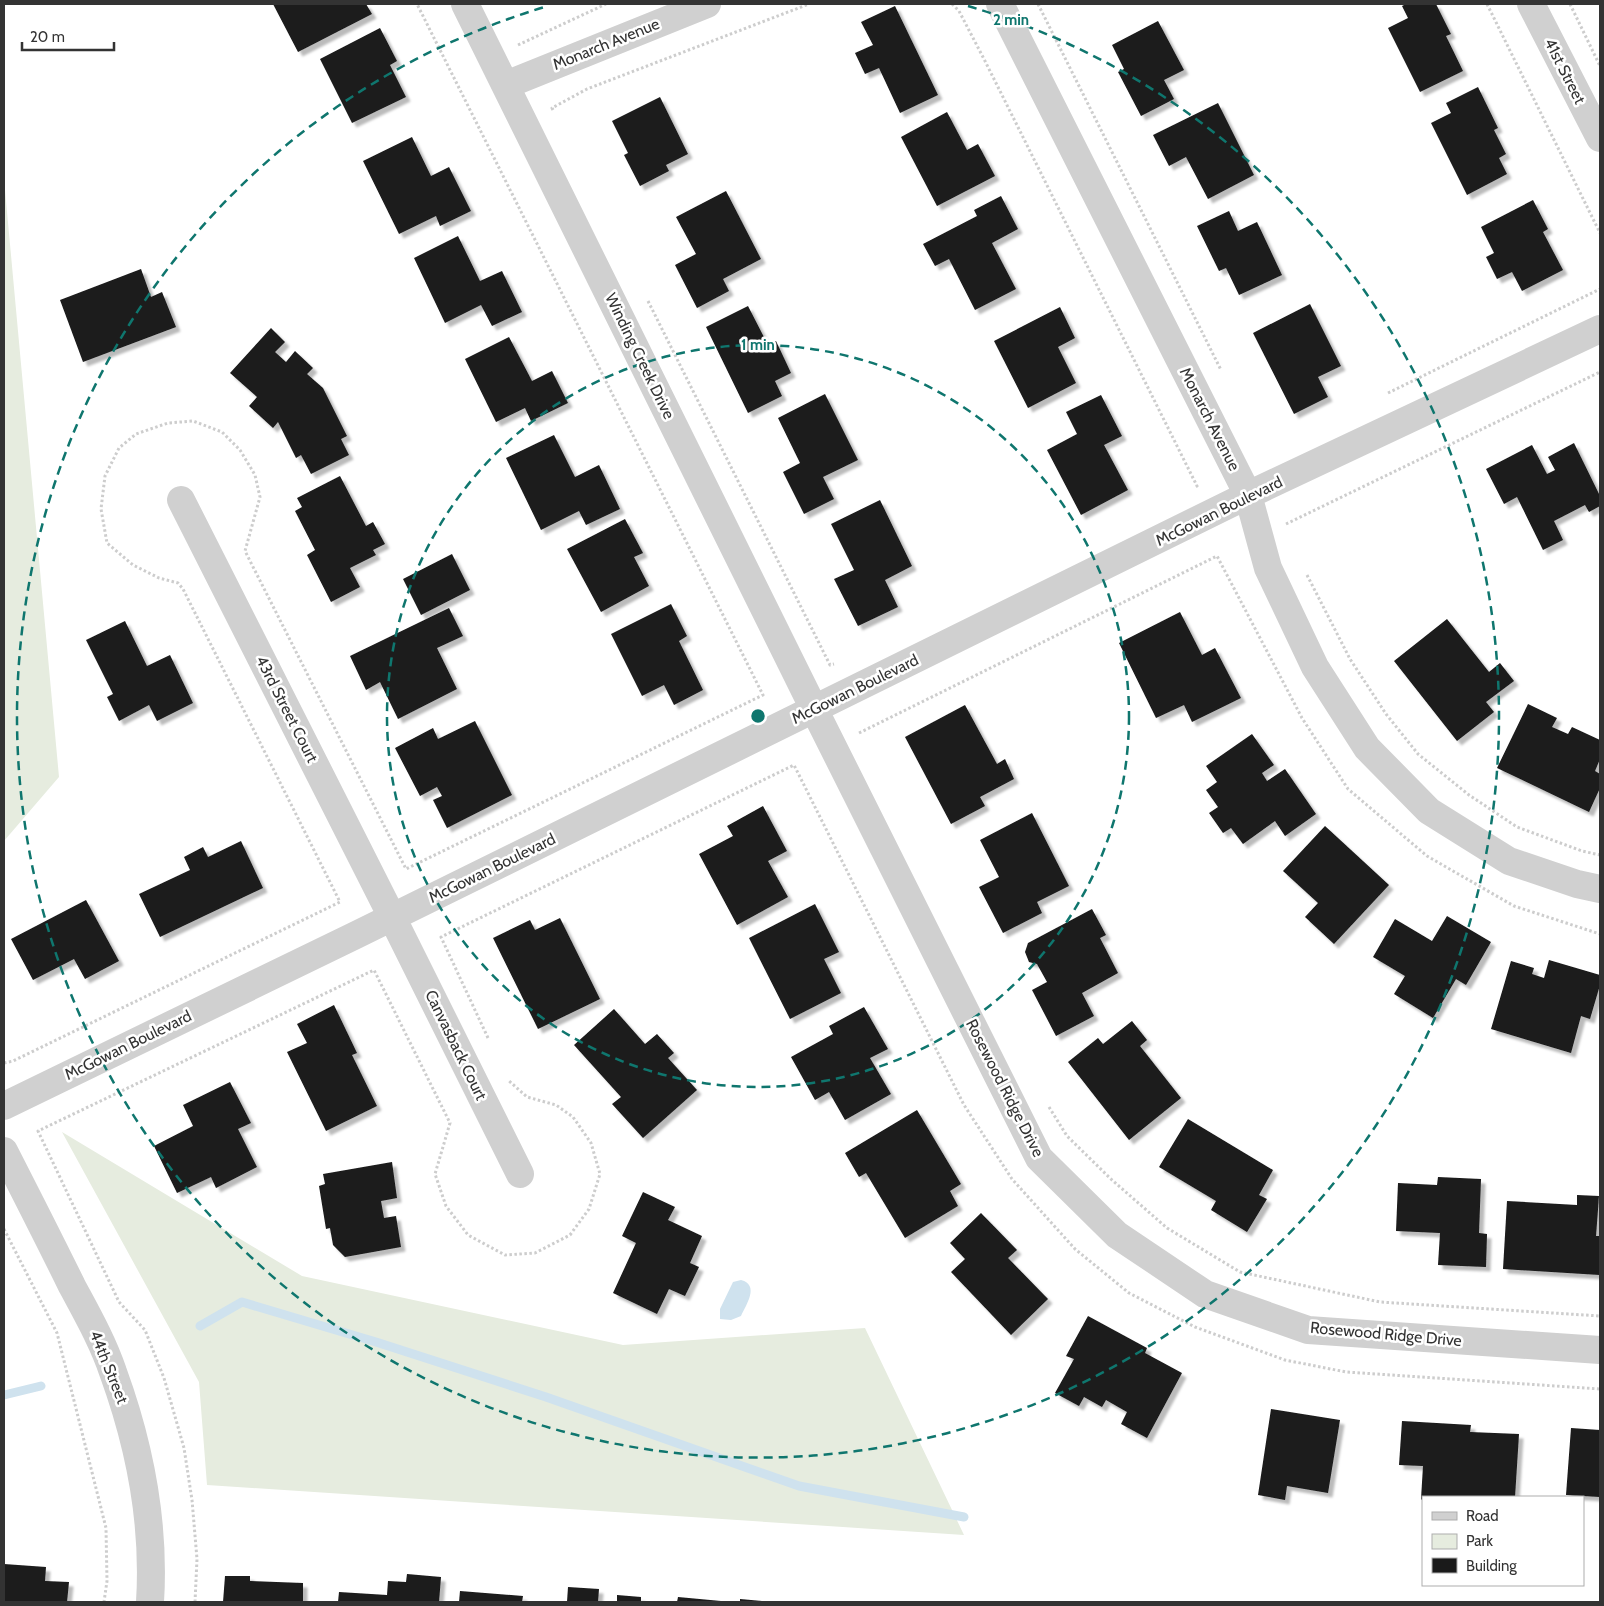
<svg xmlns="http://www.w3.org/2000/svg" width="1604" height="1606" viewBox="0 0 1604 1606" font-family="Cabin,sans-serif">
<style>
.green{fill:#e6ecdf}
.water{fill:#cfe2ee}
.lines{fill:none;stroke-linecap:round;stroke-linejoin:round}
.stream{stroke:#cfe2ee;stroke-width:9}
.building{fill:#1a1a1a;filter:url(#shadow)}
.path{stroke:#cdcdcd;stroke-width:3;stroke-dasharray:2.5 2.5;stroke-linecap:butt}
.minor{stroke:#d0d0d0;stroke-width:28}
.tertiary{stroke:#d0d0d0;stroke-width:28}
.ring{fill:none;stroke:#0f766e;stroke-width:2.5;stroke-dasharray:9 6}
.labels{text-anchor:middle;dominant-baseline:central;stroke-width:5;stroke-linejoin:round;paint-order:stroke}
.street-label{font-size:16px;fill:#333;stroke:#fff}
.centre{fill:#0f766e;stroke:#fff;stroke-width:2.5}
.ring-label{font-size:15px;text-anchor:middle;font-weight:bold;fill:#0f766e;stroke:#fff;stroke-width:5;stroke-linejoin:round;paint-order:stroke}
</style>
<defs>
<filter id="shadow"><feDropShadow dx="4.5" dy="4.5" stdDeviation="1" flood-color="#0004"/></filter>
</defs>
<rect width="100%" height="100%" fill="#fff"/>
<!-- green -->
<path class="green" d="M4,179L59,777L4,841Z
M62,1132L302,1276L623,1345L865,1328L964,1535L207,1485L199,1382Z"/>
<!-- water -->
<path class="water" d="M741,1280C760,1285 746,1305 741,1316L731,1320L720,1319V1309L733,1282Z"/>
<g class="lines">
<!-- stream -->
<path class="stream" d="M200,1326L242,1302L376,1342L546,1397L799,1486L964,1517
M4,1395L41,1386"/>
</g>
<!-- building -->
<path class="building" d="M273,4H366L372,14L298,52Z
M1406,4H1436L1451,34L1446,36L1463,71L1420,92L1388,28L1408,18L1402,6Z
M895,6L938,95L900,113L879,68L865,74L855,53L873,45L861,22Z
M1158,21L1184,70L1164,80L1174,99L1141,116L1118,72L1124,69L1112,45Z
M380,28L397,61L390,65L406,97L352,123L320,59Z
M1478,87L1498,128L1494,130L1506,154L1499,158L1507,174L1467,195L1431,123L1451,113L1446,103Z
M660,97L688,154L666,165L669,171L640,186L624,155L628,153L612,121Z
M1218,103L1254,175L1208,199L1186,157L1169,166L1153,135Z
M947,112L967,150L978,144L995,176L937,206L901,137Z
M412,137L431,176L449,167L471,211L440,226L436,216L399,234L363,161Z
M726,191L761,259L723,279L729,291L697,308L675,265L696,254L676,217Z
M1001,196L1018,229L992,243L1016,289L975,310L949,259L935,266L923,244L977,216L974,210Z
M1533,200L1548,229L1543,232L1563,270L1522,291L1512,272L1497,279L1486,257L1494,253L1481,227Z
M1229,211L1238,231L1257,222L1282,275L1239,295L1226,268L1219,271L1197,226Z
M458,236L480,281L502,271L522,312L492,326L481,305L445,323L414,258Z
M141,269L151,297L162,292L176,327L83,362L60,300Z
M1310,304L1341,366L1318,377L1328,397L1294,414L1253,333Z
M748,306L768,345L776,341L791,373L775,381L782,396L748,413L706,327Z
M1060,307L1075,338L1058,347L1076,383L1028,408L994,341Z
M271,328L285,342L275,352L286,362L295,351L313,368L307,374L323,388L347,436L341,439L349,455L311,474L301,455L296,458L278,422L273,428L249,406L257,397L230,373Z
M509,337L532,381L552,371L568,403L531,421L525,408L496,422L465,359Z
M825,394L858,460L823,477L834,499L804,514L783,472L800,463L778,418Z
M1101,395L1122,436L1104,445L1128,490L1081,515L1047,450L1077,434L1066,412Z
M554,435L575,477L599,465L620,509L586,525L579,511L541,530L506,458Z
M1574,443L1600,496V506L1589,512L1585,505L1554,521L1563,540L1543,550L1517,497L1504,504L1486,469L1532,445L1547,474L1555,470L1548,457Z
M340,476L366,526L373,522L385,544L373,550L376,555L350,568L360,587L331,602L307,555L315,550L295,511L302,507L297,498Z
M880,500L912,566L885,580L898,607L858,626L834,579L854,570L831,524Z
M625,519L643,553L634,557L649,586L601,612L567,549Z
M452,554L470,590L421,615L403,579Z
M671,604L687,636L679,641L703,690L674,705L664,685L642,696L611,634Z
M449,608L463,636L437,648L457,689L398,719L380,682L366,690L350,656Z
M1180,612L1202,655L1215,648L1241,698L1192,722L1184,705L1156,718L1119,643Z
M1447,619L1489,672L1500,663L1514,681L1486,702L1494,712L1457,741L1394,661Z
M125,621L147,666L170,655L193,703L157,721L149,705L119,721L107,697L113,694L86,640Z
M1528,704L1557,718L1552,727L1568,734L1572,727L1600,740V759L1595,771L1600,774V788L1589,812L1497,768Z
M965,705L997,764L1005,759L1014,779L980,797L985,806L951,824L905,737Z
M475,721L512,795L447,828L433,800L442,796L437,787L420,796L395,748L433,728L438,739Z
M1252,734L1274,765L1262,773L1267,781L1285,769L1316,814L1285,836L1275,821L1243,844L1231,828L1223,833L1209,813L1218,807L1206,790L1217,782L1206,766Z
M763,806L787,851L768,861L788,897L737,925L699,854L733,836L727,826Z
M1032,813L1069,886L1037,902L1042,913L1003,933L979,887L999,877L980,840Z
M1325,826L1389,885L1334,944L1305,917L1318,903L1283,871Z
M241,841L263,888L160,937L139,894L190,870L184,857L203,847L208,857Z
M86,900L119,961L85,979L74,959L33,980L11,939Z
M815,904L839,952L824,959L841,993L790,1019L749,938Z
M1092,909L1106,935L1100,938L1118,973L1082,993L1094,1016L1056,1036L1032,990L1047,982L1037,964L1029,962L1025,952L1028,943Z
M1447,916L1491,942L1466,985L1456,979L1433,1018L1394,994L1405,976L1373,957L1395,919L1432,941Z
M560,918L600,999L538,1029L493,938L530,920L535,930Z
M1549,960L1600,975V985L1590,1019L1581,1016L1571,1053L1491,1029L1511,961L1534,968L1532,974L1544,978Z
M334,1005L357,1053L352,1055L377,1106L326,1131L287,1052L307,1043L297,1024Z
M864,1007L888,1049L870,1058L891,1094L845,1120L829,1092L815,1100L791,1057L833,1034L829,1026Z
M614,1009L645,1044L657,1034L674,1053L668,1058L697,1090L643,1138L612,1104L621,1097L574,1045Z
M1132,1021L1147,1040L1140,1046L1181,1098L1129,1140L1068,1062L1098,1038L1103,1044Z
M230,1082L251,1123L238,1129L257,1167L216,1188L211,1177L177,1193L154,1146L193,1126L183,1105Z
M917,1110L961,1184L950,1191L958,1206L905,1238L866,1173L859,1177L845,1153Z
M1188,1119L1273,1170L1259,1195L1267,1199L1247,1232L1211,1210L1216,1201L1159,1167Z
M392,1162L397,1198L381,1201L384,1218L396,1216L401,1247L345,1257L333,1245L330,1228L326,1229L319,1186L325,1184L323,1174Z
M1438,1177L1481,1179L1479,1233L1487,1234L1486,1267L1438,1265L1440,1233L1396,1231L1398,1183L1437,1185Z
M643,1192L675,1207L668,1220L702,1236L690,1263L699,1267L685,1296L669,1289L657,1314L613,1293L636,1243L622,1236Z
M1577,1195L1599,1196L1596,1236H1600V1275L1503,1269L1507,1201L1577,1205Z
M981,1213L1017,1250L1008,1258L1048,1299L1011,1335L951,1272L965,1259L950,1243Z
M1088,1316L1147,1348L1145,1353L1182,1373L1147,1438L1121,1424L1127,1412L1106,1400L1102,1407L1084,1397L1079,1406L1055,1393L1074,1359L1066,1356Z
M1271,1409L1340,1420L1328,1493L1287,1486L1285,1500L1258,1495Z
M1402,1421L1471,1425L1470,1432L1519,1434L1515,1497H1423V1501L1421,1499L1423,1466L1399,1465Z
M1571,1428L1600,1430V1497L1566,1495Z
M4,1564L46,1567L45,1581L69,1582L67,1602H4Z
M407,1574L441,1577L439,1602H338L339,1592L387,1595L388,1581L406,1582Z
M225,1576H250V1581L303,1583V1602H223Z
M568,1587L599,1589L598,1602H567Z
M460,1591L523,1596L522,1602H459Z
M617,1595L641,1597V1602H617Z
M678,1597L721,1601V1602H677Z
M740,1599L762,1601V1602H740Z"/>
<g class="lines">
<!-- path -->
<path class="path" d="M952,4L959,11L985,61L1197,486L1194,487
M1038,4L1221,370
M1487,4L1600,233
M1570,4L1600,66
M518,45L606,4
M553,110L552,108L587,89L809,4
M648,301L830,665L834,664
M1388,393L1600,289
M1286,524L1600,372
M1307,575L1350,659L1386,714L1418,754L1469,795L1517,827L1582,851L1600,855
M859,733L1217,556L1302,718L1348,789L1427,856L1514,906L1600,934
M488,1038L441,937L794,765L964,1105L1012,1179L1075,1249L1129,1293L1195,1327L1285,1360L1346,1372L1600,1389
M4,1063L13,1061L340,902L183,589L178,583L159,578L133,565L107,543L101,509L105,476L119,448L136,434L168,423L193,421L222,432L240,450L255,475L260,497L245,551L406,869L763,695L417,4
M1049,1107L1067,1136L1112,1180L1167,1228L1240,1272L1380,1302L1600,1316
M4,1229L57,1333L106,1528L107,1581L104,1602
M195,1602L197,1559L192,1500L184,1448L164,1378L145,1330L119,1302L38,1131L374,970L450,1123L435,1174L446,1206L468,1235L505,1255L535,1253L570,1235L589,1209L600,1174L591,1143L573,1117L556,1105L527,1097L508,1080"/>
<!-- minor -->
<path class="minor" d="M465,4L814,709L1039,1158L1117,1235L1205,1294L1308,1330L1600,1350
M1000,4L1248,495L1268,568L1315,667L1367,748L1429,811L1509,861L1577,884L1600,889
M1531,4L1600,138
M506,85L707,4
M181,500L392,917L520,1174
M4,1106L356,935L1248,495L1600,329"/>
<!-- tertiary -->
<path class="tertiary" d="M4,1151C27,1196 50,1241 72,1286C87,1314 103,1342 113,1372C140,1446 155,1523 150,1602"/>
</g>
<!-- distance rings -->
<g class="ring">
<circle cx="758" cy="716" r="371"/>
<path d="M968 6A741 741 0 1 1 548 6"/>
</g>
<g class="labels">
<!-- street labels -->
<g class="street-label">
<text transform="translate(606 44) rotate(-22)">Monarch Avenue</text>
<text transform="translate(1565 71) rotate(63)">41st Street</text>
<text transform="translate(640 356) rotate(64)">Winding Creek Drive</text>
<text transform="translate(1210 419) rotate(63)">Monarch Avenue</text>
<text transform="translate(1219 511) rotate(-26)">McGowan Boulevard</text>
<text transform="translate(855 689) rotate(-26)">McGowan Boulevard</text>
<text transform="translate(287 709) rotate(63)">43rd Street Court</text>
<text transform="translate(492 868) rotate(-26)">McGowan Boulevard</text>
<text transform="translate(128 1045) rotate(-26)">McGowan Boulevard</text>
<text transform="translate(456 1045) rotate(64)">Canvasback Court</text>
<text transform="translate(1005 1088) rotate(63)">Rosewood Ridge Drive</text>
<text transform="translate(1386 1334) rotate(5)">Rosewood Ridge Drive</text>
<text transform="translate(109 1367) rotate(68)">44th Street</text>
</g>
</g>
<circle cx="758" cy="716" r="8" class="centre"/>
<g class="ring-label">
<text x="1011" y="25">2 min</text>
<text x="758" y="350">1 min</text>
</g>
<!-- border -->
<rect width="1604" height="1606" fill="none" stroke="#333333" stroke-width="10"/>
<!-- legend -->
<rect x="1422" y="1496" width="162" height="90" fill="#ffffff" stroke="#adadad"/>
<rect x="1432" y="1512" width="25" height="8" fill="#d0d0d0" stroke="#adadad"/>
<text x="1466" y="1521" font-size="15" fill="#333333">Road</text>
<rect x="1432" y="1534" width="25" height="15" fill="#e6ecdf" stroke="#adadad"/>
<text x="1466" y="1546" font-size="15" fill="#333333">Park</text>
<rect x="1432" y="1558" width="25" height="15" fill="#1a1a1a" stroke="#adadad"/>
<text x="1466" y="1571" font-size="15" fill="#333333">Building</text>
<!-- scale -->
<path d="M22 42v8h92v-8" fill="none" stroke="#333333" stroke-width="2.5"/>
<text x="30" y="42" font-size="15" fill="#333333" stroke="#ffffff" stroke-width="4" paint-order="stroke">20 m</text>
</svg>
